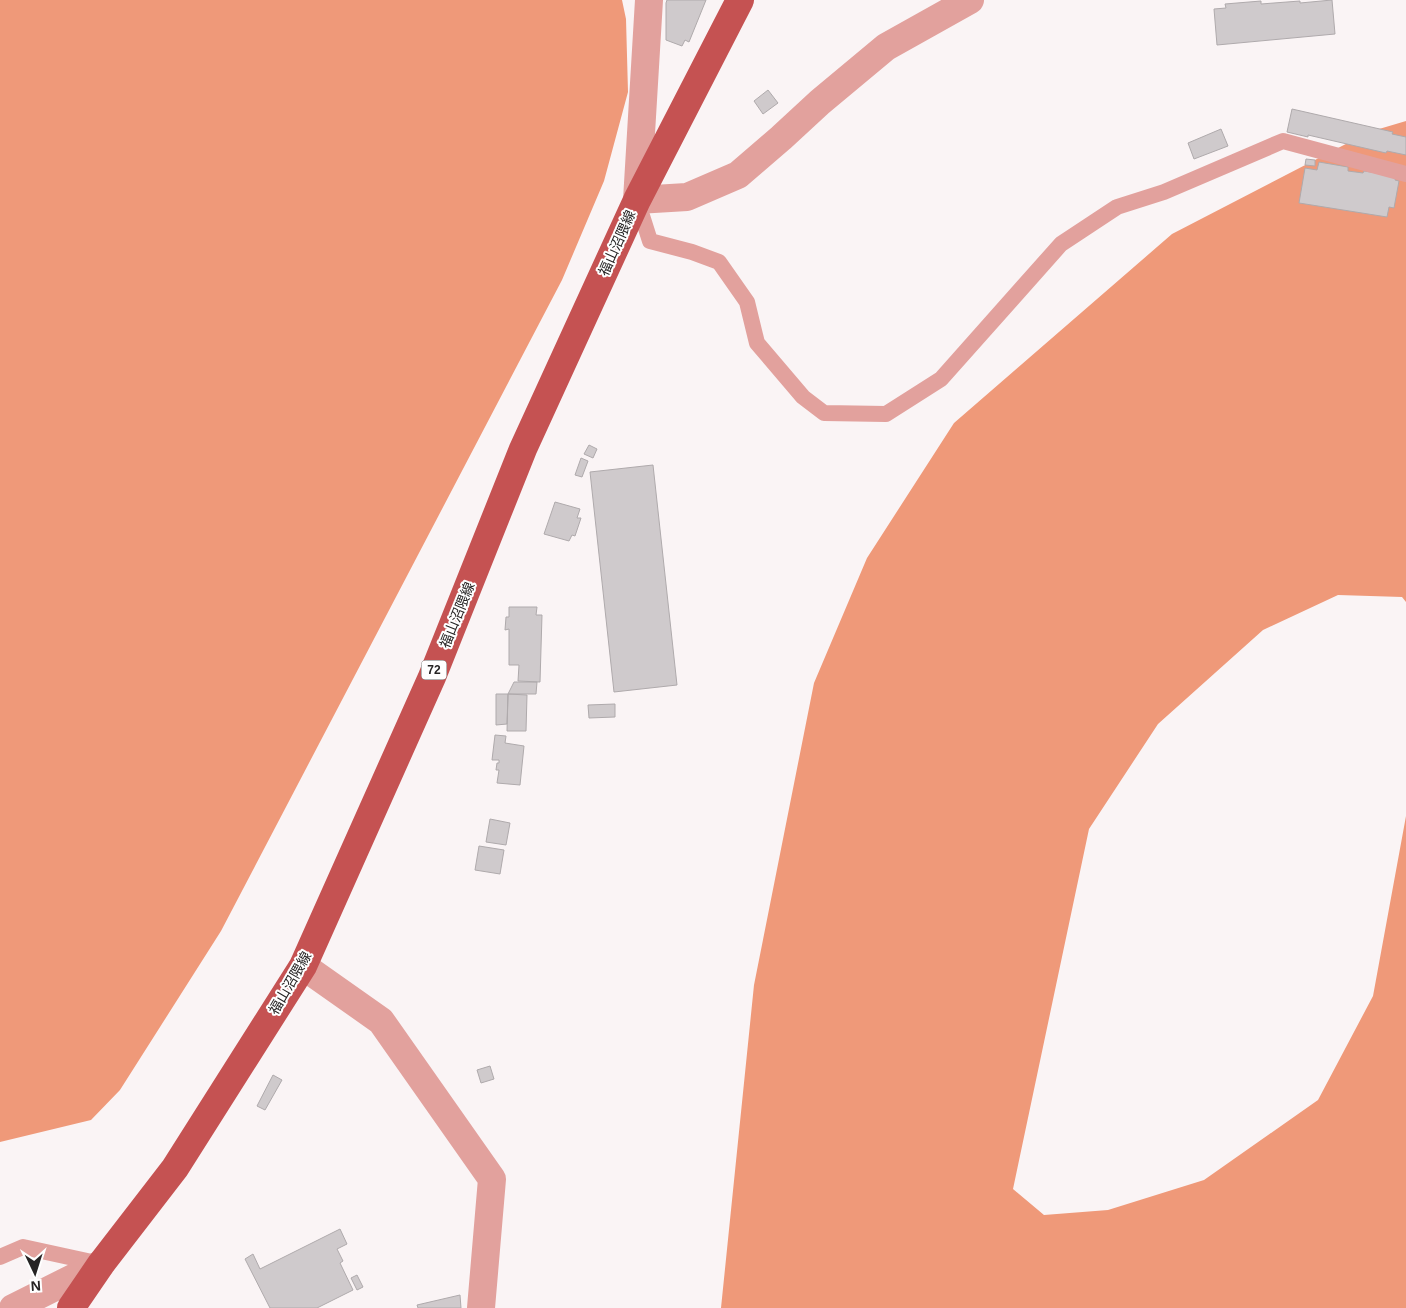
<svg xmlns="http://www.w3.org/2000/svg" width="1406" height="1308" viewBox="0 0 1406 1308" font-family="Helvetica,'Noto Sans JP',sans-serif">
<style>
.forest{fill:#ef9979}
.building{fill:#cfcacc;stroke:#afaaac}
.lines{fill:none;stroke-linecap:round;stroke-linejoin:round}
.service{stroke:#e2a19d;stroke-width:16}
.minor{stroke:#e2a19d;stroke-width:28}
.primary{stroke:#c55252;stroke-width:28}
.labels{text-anchor:middle;dominant-baseline:central;stroke-width:4;stroke-linejoin:round;paint-order:stroke}
.shield{fill:#fff;stroke:#676666;stroke-width:1}
.shield-label{font-size:12px;font-weight:bold;fill:#262424}
.street-label{font-size:14px;fill:#262424;stroke:#fff}
</style>
<rect width="100%" height="100%" fill="#faf4f5"/>
<!-- forest -->
<path class="forest" d="M0,0H622L626,19L628,92L604,181L562,280L221,931L120,1090L91,1120L0,1142Z
M1406,121V602L1402,597L1338,595L1263,630L1158,724L1089,829L1013,1189L1044,1215L1108,1210L1204,1180L1318,1100L1373,996L1406,816V1308H721L754,985L814,683L867,558L954,423L1172,234L1369,132Z"/>
<!-- building -->
<path class="building" d="M667,0H706L689,42L685,40L682,46L666,40V3Z
M1332,0L1335,34L1217,45L1214,9L1226,8L1225,4L1261,1V4L1300,1V3Z
M768,90L778,103L763,114L754,101Z
M1292,109L1393,132L1392,134L1406,137V155L1387,151L1386,153L1308,135V137L1287,132Z
M1221,129L1228,146L1194,159L1188,143Z
M1306,159L1315,160V166L1305,165Z
M1319,162L1348,167V171L1363,173L1364,171L1396,176L1395,180L1399,181L1394,208L1389,207L1387,217L1299,203L1305,168L1317,170Z
M589,445L597,449L593,458L584,454Z
M581,458L588,461L582,477L575,475Z
M653,465L677,685L614,692L590,472Z
M555,502L580,509L577,518H581L575,536L572,535L569,541L544,534Z
M509,607H537L536,615H542L540,682L518,681L519,665H509V629L505,630L506,617H509Z
M514,682H537L536,694H508Z
M496,694H508L507,724L496,725Z
M508,694L527,695L526,731H507Z
M615,704V717L589,718L588,705Z
M495,735L506,736L505,743L524,746L520,785L497,783L499,770H496L497,763H499V760H492Z
M490,819L510,823L506,845L486,842Z
M479,846L504,850L500,874L475,870Z
M490,1066L494,1079L481,1083L477,1070Z
M273,1075L282,1080L265,1110L257,1106Z
M340,1229L347,1244L337,1249L343,1261L340,1263L353,1290L317,1308H270L245,1259L253,1254L260,1269Z
M357,1275L363,1287L357,1290L351,1278Z
M460,1295L461,1308H418L417,1305Z"/>
<g class="lines">
<!-- service -->
<path class="service" d="M637,200L650,241L692,252L719,262L747,302L757,343L803,397L824,413L886,414L941,379L1061,244L1117,207L1164,192L1283,141L1406,174
M0,1257L23,1247L101,1264"/>
<!-- minor -->
<path class="minor" d="M649,0L637,200L687,197L738,175L781,138L820,102L886,47L970,0
M303,966L381,1021L492,1179L481,1308
M13,1308L101,1264"/>
<!-- primary -->
<path class="primary" d="M71,1308L101,1264L175,1168L303,966L432,677L523,449L637,200L740,0"/>
</g>
<g class="labels">
<!-- shield labels -->
<rect class="shield" x="421.5" y="660.5" width="25" height="19" rx="4"/>
<g class="shield-label">
<text x="434" y="670">72</text>
</g>
<!-- street labels -->
<g class="street-label">
<text transform="translate(617 243) rotate(-66)">福山沼隈線</text>
<text transform="translate(457 615) rotate(-68)">福山沼隈線</text>
<text transform="translate(290 983) rotate(-60)">福山沼隈線</text>
</g>
</g>
<!-- north arrow -->
<g transform="translate(35 1273) rotate(176)" stroke="#ffffff" stroke-width="4" paint-order="stroke">
<path d="M0-4L9 19L0 12L-9 19Z" fill="#262424"/>
<text y="-8" font-size="14" font-weight="bold" text-anchor="middle" fill="#262424">N</text>
</g>
</svg>
